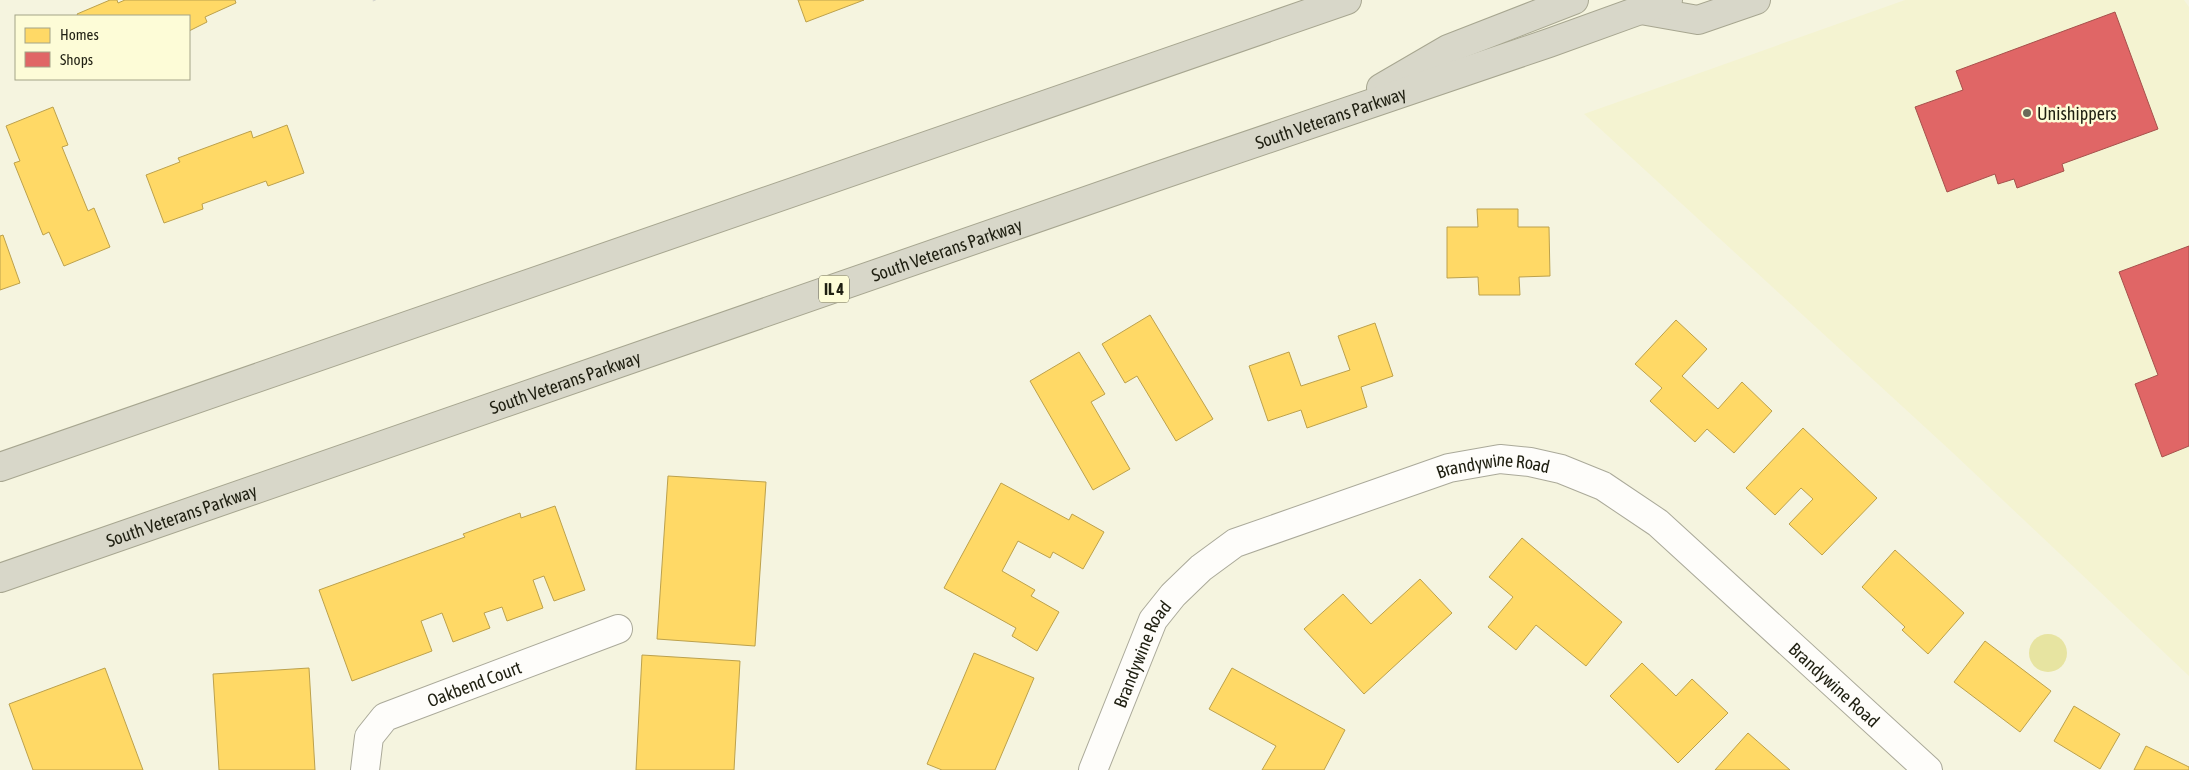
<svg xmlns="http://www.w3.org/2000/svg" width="2189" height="770" viewBox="0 0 2189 770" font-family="'Asap Condensed',sans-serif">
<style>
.built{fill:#f4f3d1}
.water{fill:#e7e4a1}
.homes{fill:#ffd966;stroke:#bca14c}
.shops{fill:#e06666;stroke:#a6514c}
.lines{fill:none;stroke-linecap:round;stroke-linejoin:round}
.minor-casing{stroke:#aaa999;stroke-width:30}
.highway-casing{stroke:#a7a690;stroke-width:30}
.path{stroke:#d4d4cd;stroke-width:3;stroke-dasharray:1 4;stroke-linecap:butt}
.minor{stroke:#fefdfa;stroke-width:28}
.highway{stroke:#d8d7c9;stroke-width:28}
.poi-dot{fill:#6a6a59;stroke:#fdfcd7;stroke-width:2}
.labels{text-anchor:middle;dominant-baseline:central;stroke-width:5;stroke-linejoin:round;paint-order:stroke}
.shield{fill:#fdfcd7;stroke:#62614c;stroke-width:1}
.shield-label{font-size:16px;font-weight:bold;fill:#1f1f11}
.poi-label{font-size:18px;fill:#1f1f11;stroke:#fdfcd7;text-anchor:start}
.street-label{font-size:18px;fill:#1f1f11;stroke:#fdfcd7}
</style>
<rect width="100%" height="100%" fill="#f5f4df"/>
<!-- built -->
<path class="built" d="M1905,0H2184L2189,7V676L1952,452L1584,114Z"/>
<!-- water -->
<path class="water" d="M2029 653a19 19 0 1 1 38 0a19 19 0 1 1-38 0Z"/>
<!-- homes -->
<path class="homes" d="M110,0H117L118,3L125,0H235L236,3L205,17L207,22L189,31V16H78L77,14Z
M798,0H864L806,22Z
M53,107L68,145L62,147L88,211L94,208L110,247L64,266L49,232L43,235L14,163L20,161L6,126Z
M287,125L304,173L268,186L266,181L202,204L203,209L164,223L146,175L180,162L178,158L251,131L253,138Z
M1477,209H1518V227H1549L1550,276L1519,277L1520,295H1479L1478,277L1447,278V227H1478Z
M3,235L20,283L0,290V236Z
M1150,315L1213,419L1176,441L1137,376L1125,383L1102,344Z
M1676,320L1707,349L1682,376L1718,409L1742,382L1772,411L1734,453L1707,429L1695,442L1650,401L1662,388L1635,364Z
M1375,323L1393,376L1361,387L1367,407L1307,428L1301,410L1268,421L1249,366L1289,352L1301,386L1350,370L1338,336Z
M1079,352L1105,394L1091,402L1130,469L1093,490L1030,381Z
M1803,428L1877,498L1822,555L1789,524L1813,499L1801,488L1775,515L1746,488Z
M668,476L766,482L755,646L657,639Z
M1001,483L1069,520L1072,514L1104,532L1083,569L1053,552L1050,558L1018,541L1002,571L1035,590L1031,596L1059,612L1037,651L1012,636L1016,628L944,588Z
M555,506L585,590L554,601L544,576L533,580L543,608L507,621L502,607L484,613L490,628L453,642L442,613L421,621L432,651L352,681L319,590L465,537L463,534L520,513L521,518Z
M1522,538L1622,622L1586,666L1536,625L1516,650L1488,627L1513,597L1489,577Z
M1895,550L1964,613L1928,654L1902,630L1905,627L1862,587Z
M1420,579L1452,613L1364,694L1304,629L1343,594L1371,624Z
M1985,641L2051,691L2020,732L1954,682Z
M974,653L1034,678L995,770H942L927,764Z
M642,655L740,661L734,770H636Z
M1642,663L1676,696L1692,679L1728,713L1678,763L1610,696Z
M105,668L143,770H33L9,704Z
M309,668L315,770H219L213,674Z
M1232,668L1345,730L1324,770H1262L1276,746L1209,709Z
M2074,706L2120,734L2100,769L2054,741Z
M1748,733L1790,770H1715Z
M2146,746L2189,767V770H2134Z"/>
<!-- shops -->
<path class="shops" d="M2115,12L2158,129L2062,164L2064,171L2017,188L2014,179L1998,184L1995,174L1947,192L1915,107L1963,90L1956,71Z
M2189,246V446L2162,457L2135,384L2158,375L2119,272Z"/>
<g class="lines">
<defs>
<g id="minor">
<path id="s1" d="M365,770L369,737L385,717L618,629"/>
<path id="s2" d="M1093,770L1153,620L1173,595L1201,568L1235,543L1449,468L1500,459L1530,462L1561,469L1603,486L1658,523L1928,770"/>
</g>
<g id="highway">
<path d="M1641,10L1698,20L1756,0"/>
<path d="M1381,88L1448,49L1574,0"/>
<path d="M0,467L1347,0"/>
<path id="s3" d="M0,578L1155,177L1549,43L1668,0"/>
</g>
</defs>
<!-- minor casing -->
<use href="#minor" class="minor-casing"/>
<!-- highway casing -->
<use href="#highway" class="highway-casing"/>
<!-- path -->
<path class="path" d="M374,0L375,3"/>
<!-- minor -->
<use href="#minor" class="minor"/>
<!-- highway -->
<use href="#highway" class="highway"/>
</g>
<!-- markers -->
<circle class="poi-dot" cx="2027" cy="113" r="5"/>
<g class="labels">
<!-- shield labels -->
<rect class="shield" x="819" y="275.5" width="30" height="27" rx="4"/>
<g class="shield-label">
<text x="834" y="289">IL 4</text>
</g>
<!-- poi labels -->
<g class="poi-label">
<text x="2037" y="113">Unishippers</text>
</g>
<!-- street labels -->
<g class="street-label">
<text stroke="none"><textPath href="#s3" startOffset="1408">South Veterans Parkway</textPath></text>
<text stroke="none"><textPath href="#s3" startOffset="1002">South Veterans Parkway</textPath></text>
<text stroke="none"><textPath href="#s3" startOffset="598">South Veterans Parkway</textPath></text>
<text stroke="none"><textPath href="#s2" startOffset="546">Brandywine Road</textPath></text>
<text stroke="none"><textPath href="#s3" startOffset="192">South Veterans Parkway</textPath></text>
<text stroke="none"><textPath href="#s2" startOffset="126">Brandywine Road</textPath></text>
<text stroke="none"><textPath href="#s1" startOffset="154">Oakbend Court</textPath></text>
<text stroke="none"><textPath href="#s2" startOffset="966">Brandywine Road</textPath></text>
</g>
</g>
<!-- legend -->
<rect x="15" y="15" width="175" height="65" fill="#fdfcd7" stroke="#a4a488"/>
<rect x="25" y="28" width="25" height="15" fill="#ffd966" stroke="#a4a488"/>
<text x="60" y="40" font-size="15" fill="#1f1f11">Homes</text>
<rect x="25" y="52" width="25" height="15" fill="#e06666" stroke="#a4a488"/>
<text x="60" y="65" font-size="15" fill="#1f1f11">Shops</text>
</svg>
